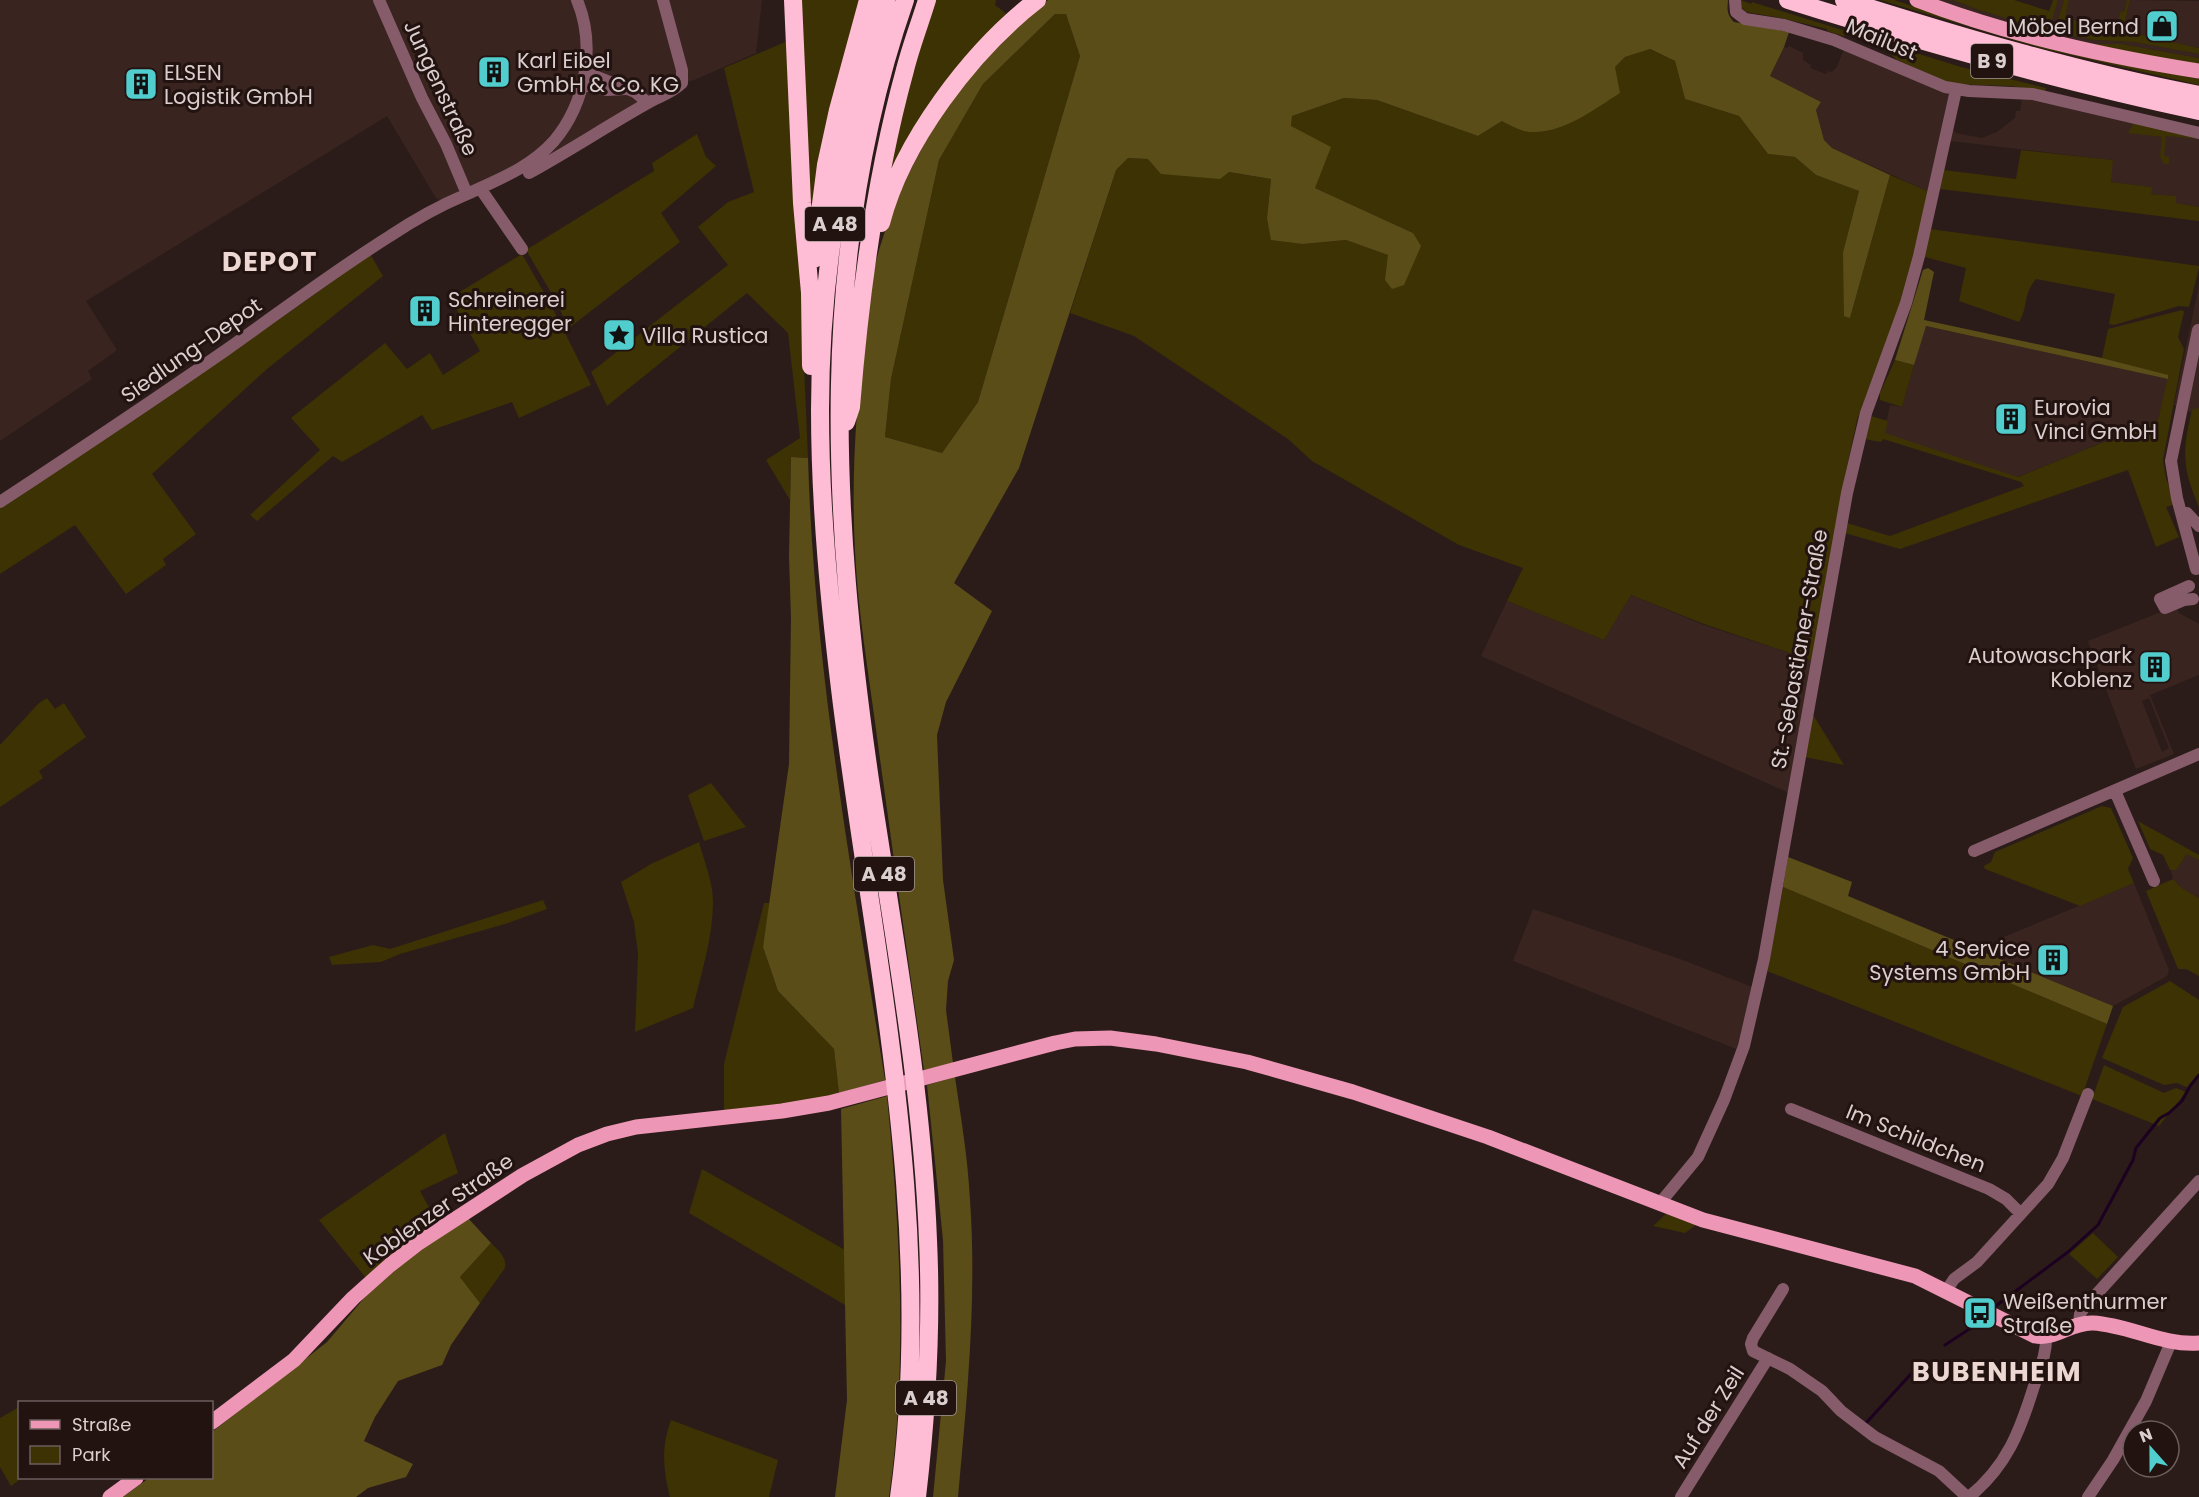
<svg xmlns="http://www.w3.org/2000/svg" width="2199" height="1497" viewBox="0 0 2199 1497" font-family="Poppins,sans-serif">
<style>
.built{fill:#392420;fill-rule:evenodd}
.green{fill:#3c3204}
.forest{fill:#5a4d18;fill-rule:evenodd}
.lines{fill:none;stroke-linecap:round;stroke-linejoin:round}
.stream{stroke:#1c0120;stroke-width:3}
.minor{stroke:#865c6b;stroke-width:12}
.major{stroke:#ee96b6;stroke-width:15}
.highway{stroke:#febdd4;stroke-width:18}
.labels{text-anchor:middle;dominant-baseline:central;stroke-width:6;stroke-linejoin:round;paint-order:stroke}
.shield{fill:#221310;stroke:#a39795;stroke-width:1.5}
.shield-label{font-size:20px;font-weight:bold;fill:#dacfce}
.poi-label{font-size:21px;fill:#dacfce;stroke:#221310;text-anchor:start}
.street-label{font-size:21px;fill:#dacfce;stroke:#221310}
.district-label{font-size:27px;font-weight:bold;letter-spacing:1.5px;fill:#edd7d3;stroke:#221310}
</style>
<rect width="100%" height="100%" fill="#2b1c19"/>
<!-- built -->
<path class="built" d="M0,0H762L756,53L694,80L672,86L522,173L480,196L452,206L436,198L387,116L86,301L117,350L88,371L92,379L0,441Z
M1933,0H1952L1979,10L2049,30L2058,0H2064L2054,32L2094,40L2133,42L2199,54V58L2122,44L2078,45Z
M2069,0H2127L2124,12H2120L2116,30L2064,18Z
M2130,0L2199,1V48L2127,32L2125,21Z
M1789,46L1803,53V60L1811,65L1810,68L1826,74L1828,71L1832,72L1837,67L1844,49L1949,94L1950,98L1930,192L1832,148L1824,140L1816,110L1821,102L1770,76L1784,47L1787,48Z
M2022,98L2059,104L2199,138V207L2175,203V196L2151,194V187L2111,182L2112,160L1950,141L1952,129L1956,133L1982,138L1997,132L2015,118L2016,111H2020Z
M2199,285V416L2174,405Z
M1925,326L2168,379L2158,420L2017,477L1883,439L1890,405L1902,407Z
M1631,595L1704,625L1813,661L1789,793L1481,656L1507,601L1604,640Z
M2176,606L2179,613L2199,624V675L2150,695L2174,754L2136,769L2088,641ZM2149,698L2169,748L2162,752L2142,701Z
M2187,853L2199,860V898L2182,888L2173,879L2171,870H2176Z
M2134,883L2169,970L2167,976L2113,1006L1991,955L1999,939Z
M1533,909L1680,959L1755,988L1739,1050L1513,961Z"/>
<!-- green -->
<path class="green" d="M800,0H860L811,221Z
M931,0H996L995,5L1008,15L882,208L897,124Z
M1741,0L1751,4L1752,2L1961,67L2046,88L2045,92L2010,86L1952,84L1897,60L1882,47L1848,35L1843,36L1827,31V29L1781,18L1746,12L1740,6Z
M1880,0H1894L1945,17L2117,63L2199,79V85L2041,48Z
M1952,0H2014L2049,11L2053,0H2058L2049,31L1979,10Z
M2064,0H2069L2065,18L2116,30L2120,12H2124L2127,0H2130L2125,21L2130,22L2128,32L2199,48V54L2133,42L2094,40L2054,32Z
M1055,14H1066L1080,56L978,402L942,453L885,437L891,379L939,160L983,84Z
M790,40L808,458L791,457L790,500L766,460L800,438L788,333L747,293L607,406L591,372L728,265L698,227L728,202L754,192L724,68Z
M2092,44H2122L2199,58V64L2148,56Z
M1649,49L1675,61L1685,99L1739,116L1768,154L1795,157L1816,175L1859,191L1843,252L1850,318L1890,175L1930,192L1902,300L1857,420L1846,471L1813,661L1704,624L1631,595L1604,640L1507,601L1523,568L1459,545L1312,461L1288,439L1134,336L1070,313L1116,170L1128,158L1148,159L1271,179L1267,218L1303,244L1346,240L1389,255L1386,280L1413,233L1315,188L1291,126L1292,116L1344,98L1377,100L1478,136L1502,121L1615,67L1625,57Z
M2134,122L2199,138V139L2166,136L2164,156L2169,157V164H2164L2160,157L2162,137L2128,133Z
M697,134L706,157L716,166L661,213L680,242L569,328L553,296L526,250L654,171L652,163Z
M2021,150L2113,160L2111,182L2152,187L2151,194L2176,196V203L2199,207V221L1940,189L1944,170L2016,179Z
M1930,229L2199,266V268L2189,307L2179,306L2114,325L2109,324L2115,294L2036,279C2022,296 2029,306 2019,322L1959,301L1966,268L1925,257Z
M370,254L383,276L267,369L152,474L196,534L163,559L166,565L126,594L75,525L0,574V508C125,426 249,343 370,254Z
M522,254L551,305L591,385L519,418L512,402L432,430L422,415L342,462L333,456L257,521L250,515L320,450L291,418L385,343L407,369L430,353L443,375L480,351L450,298Z
M2182,310L2184,312L2178,337L2184,349L2163,460L2166,478L2175,504L2166,507L2179,537L2156,547L2128,470L1900,549L1845,533L1847,523L1890,536L2024,486L2021,482L1883,439L1881,442L1864,439L1871,416L1888,421L1885,433L2018,477L2158,420L2168,376L2102,358L2108,329Z
M1895,360L1914,365L1902,407L1880,400V393Z
M2198,408H2199V507C2182,468 2182,451 2192,410Z
M47,698L55,709L64,703L86,737L39,771L43,778L0,807V745L39,703Z
M1812,713L1844,765L1805,757Z
M711,783L746,827L704,841L688,795Z
M2102,806L2111,808L2133,858L2128,869L2134,883L2080,906L1985,869L1984,866L1991,862L1995,852Z
M2138,821L2199,855V860L2187,854L2176,870H2170L2163,855L2150,849Z
M699,842C704,861 713,881 713,902C713,937 701,974 693,1008L635,1032L638,954L634,922L621,882L651,864Z
M2173,879L2182,888L2199,898V976L2186,969H2178L2146,891Z
M1783,887L2107,1024L2082,1096L1767,971Z
M543,900L547,909L505,924L400,954L381,962L332,965L329,957L373,945L390,949Z
M764,903H770L763,947L778,991L834,1049L839,1093L816,1100L724,1111V1064Z
M2170,981L2199,1000V1077L2189,1088L2177,1083L2164,1085L2102,1058L2123,1007Z
M2104,1065L2164,1093L2176,1088L2186,1092L2159,1126L2092,1099Z
M445,1133L458,1173L420,1191L438,1224L366,1278L319,1220Z
M702,1169L845,1250V1305L689,1213Z
M1667,1213L1697,1224L1685,1233L1653,1226Z
M2093,1233L2118,1257L2097,1279L2069,1254Z
M491,1243C498,1250 507,1257 505,1268L480,1303L460,1277Z
M19,1407L20,1478H22L11,1486L0,1467V1418Z
M671,1420L778,1460L769,1497H670C663,1470 661,1447 671,1420Z"/>
<!-- forest -->
<path class="forest" d="M1048,0H1728C1727,10 1727,15 1734,22L1789,32L1784,47L1770,76L1821,102L1816,110L1824,140L1832,148L1890,175L1850,318L1844,316L1843,252L1859,191L1816,175L1795,157L1768,154L1739,116L1685,99L1675,61L1650,49L1625,57L1615,67L1620,93C1593,110 1563,134 1529,132C1520,131 1510,125 1502,121L1478,136L1377,100L1344,98L1292,116L1291,126L1331,147L1315,188L1413,233L1421,246L1404,285L1392,289L1385,280L1388,255L1346,240L1303,244L1271,240L1267,218L1271,179L1229,172L1220,179L1161,174L1148,159L1128,158L1116,170L1019,468L954,583L992,611L946,702L937,735L943,880L954,960L948,981L946,1010L953,1063L924,1070C908,959 892,848 877,737C869,675 858,613 855,551C851,477 856,402 866,329C869,303 872,275 879,250C909,153 966,61 1048,0ZM1055,14H1066L1080,56L978,402L942,453L885,437L891,379L939,160L983,84Z
M1928,268L1934,272L1924,320L2102,358L2168,375V379L1926,326L1914,365L1895,360L1923,270Z
M791,457L808,458C814,667 852,874 885,1080L839,1093L834,1049L778,991L763,947L789,764L791,618L789,556Z
M1788,857L1852,882L1848,896L2113,1006L2107,1024L1783,887Z
M955,1077C961,1118 968,1159 970,1200C977,1299 967,1398 958,1497H933L946,1361L943,1240L927,1085Z
M887,1096C900,1230 908,1364 889,1497H835L847,1400L841,1109Z
M467,1217L491,1243L460,1277L480,1303L451,1345L442,1365L398,1381L375,1417L364,1441L413,1464L406,1477L368,1488L356,1497H123L149,1478H212V1432L327,1342L371,1290L419,1250Z"/>
<g class="lines">
<!-- stream -->
<path class="stream" d="M1993,1311L1997,1305L2068,1252L2098,1225L2133,1160L2136,1148L2160,1118L2169,1113L2182,1101L2190,1086L2199,1075
M1945,1345L1986,1318
M1866,1423L1921,1363"/>
<!-- minor -->
<path class="minor" d="M379,0L422,98L446,144L467,194
M1735,0L1736,12L1745,19L1784,25L1834,40L1945,87L1969,91L2033,94L2199,133
M585,72L635,92L648,103
M582,84L607,90L625,89
M529,173C569,151 607,126 646,104C658,97 672,93 682,83V70L663,0
M480,188L522,249
M0,502C76,452 151,402 226,350C280,312 334,271 390,236C414,220 439,206 465,195C497,180 530,168 554,141C586,103 596,46 577,0
M2187,513L2199,526
M2196,569L2177,498L2171,461L2198,330
M2189,586L2160,599L2165,608L2184,600L2193,599
M2115,791L2154,881
M1974,851L2199,754
M1791,1109L1989,1189L2006,1199L2021,1214
M1660,1203L1698,1157L1724,1100L1744,1046L1764,959L1847,493L1866,413L1906,303L1919,256L1956,90
M1783,1289L1753,1338L1751,1344L1753,1351L1790,1369L1822,1391L1841,1411L1875,1437L1939,1471L1967,1497
M1946,1291L1954,1279L1977,1262L2048,1184L2063,1158L2088,1094
M2079,1324L2080,1314L2084,1308L2199,1181
M1681,1497L1768,1358
M1969,1497C2007,1466 2020,1431 2034,1386C2039,1370 2047,1354 2046,1336
M2088,1497L2113,1460L2146,1401L2171,1342"/>
<!-- major -->
<path class="major" d="M1917,0C2008,35 2103,56 2199,71
M212,1422L294,1360L353,1298L390,1265L417,1244L523,1175L578,1145L607,1134L636,1127L782,1111L829,1103L1055,1043L1075,1039L1110,1038L1156,1044L1247,1062L1353,1092L1488,1137L1703,1220L1915,1276L2035,1336C2055,1340 2071,1322 2093,1323C2130,1325 2162,1346 2199,1343
M110,1497L136,1478"/>
<!-- highway -->
<path class="highway" d="M793,0L802,203L810,293L811,366
M886,0C845,132 820,272 820,410C820,509 830,608 842,705C876,970 936,1229 899,1497
M905,0C816,255 832,518 870,780C893,933 922,1086 928,1240C932,1326 927,1411 917,1497
M1788,0C1924,43 2060,81 2199,111
M1844,0C1961,37 2079,72 2199,95
M881,223C902,142 971,51 1037,0
M814,259L826,165L838,110L868,0
M846,422L851,407C860,294 875,179 905,70C911,46 920,23 927,0"/>
</g>
<!-- icons -->
<defs>
<symbol id="shop-square" viewBox="-11 -11 22 22"><rect x="-9" y="-9" width="18" height="18" rx="4" fill="#52cdcd" stroke="#221310"/><path d="M-5-2.5h2.3a2.7 3.5 0 0 1 5.4 0H5L5.5 6h-11ZM-1.5-2.5h3a1.5 2.3 0 0 0-3 0Z" fill="#111"/></symbol>
<symbol id="building-square" viewBox="-11 -11 22 22"><rect x="-9" y="-9" width="18" height="18" rx="4" fill="#52cdcd" stroke="#221310"/><path d="M-4-6H4V6H1V3H-1V6H-4ZM-2.5-4.3h1.7v1.8h-1.7ZM.8-4.3h1.7v1.8H.8ZM-2.5-1h1.7V.8h-1.7ZM.8-1h1.7V.8H.8Z" fill="#111"/></symbol>
<symbol id="sight-square" viewBox="-11 -11 22 22"><rect x="-9" y="-9" width="18" height="18" rx="4" fill="#52cdcd" stroke="#221310"/><path d="M0-6L1.8-2.2L6-1.7L2.9 1.2L3.7 5.4L0 3.3L-3.7 5.4L-2.9 1.2L-6-1.7L-1.8-2.2Z" fill="#111"/></symbol>
<symbol id="bus-square" viewBox="-11 -11 22 22"><rect x="-9" y="-9" width="18" height="18" rx="4" fill="#52cdcd" stroke="#221310"/><path d="M-5-6H5V4H4V6H2V4H-2V6H-4V4H-5ZM-3.5-4V0h7V-4ZM-3.5 1.2v1.5H-2V1.2ZM2 1.2v1.5H3.5V1.2Z" fill="#111"/></symbol>
</defs>
<g fill-rule="evenodd">
<use href="#shop-square" x="2143" y="7" width="38" height="38"/>
<use href="#building-square" x="475" y="53" width="38" height="38"/>
<use href="#building-square" x="122" y="65" width="38" height="38"/>
<use href="#building-square" x="406" y="292" width="38" height="38"/>
<use href="#sight-square" x="600" y="316" width="38" height="38"/>
<use href="#building-square" x="1992" y="400" width="38" height="38"/>
<use href="#building-square" x="2136" y="648" width="38" height="38"/>
<use href="#building-square" x="2034" y="941" width="38" height="38"/>
<use href="#bus-square" x="1961" y="1294" width="38" height="38"/>
</g>
<g class="labels">
<!-- shield labels -->
<g class="shield">
<rect x="1971" y="44" width="42" height="34" rx="4.5"/>
<rect x="805" y="207" width="60" height="34" rx="4.5"/>
<rect x="854" y="857" width="60" height="34" rx="4.5"/>
<rect x="896" y="1381" width="60" height="34" rx="4.5"/>
</g>
<g class="shield-label">
<text x="1992" y="61">B 9</text>
<text x="835" y="224">A 48</text>
<text x="884" y="874">A 48</text>
<text x="926" y="1398">A 48</text>
</g>
<!-- poi labels -->
<g class="poi-label">
<text x="2139" y="26" text-anchor="end">Möbel Bernd</text>
<text x="517" y="60">Karl Eibel<tspan x="517" dy="24">GmbH &amp; Co. KG</tspan></text>
<text x="164" y="72">ELSEN<tspan x="164" dy="24">Logistik GmbH</tspan></text>
<text x="448" y="299">Schreinerei<tspan x="448" dy="24">Hinteregger</tspan></text>
<text x="642" y="335">Villa Rustica</text>
<text x="2034" y="407">Eurovia<tspan x="2034" dy="24">Vinci GmbH</tspan></text>
<text x="2132" y="655" text-anchor="end">Autowaschpark<tspan x="2132" dy="24">Koblenz</tspan></text>
<text x="2030" y="948" text-anchor="end">4 Service<tspan x="2030" dy="24">Systems GmbH</tspan></text>
<text x="2003" y="1301">Weißenthurmer<tspan x="2003" dy="24">Straße</tspan></text>
</g>
<!-- street labels -->
<g class="street-label">
<text transform="translate(1882 39) rotate(23)">Mailust</text>
<text transform="translate(441 88) rotate(65)">Jungenstraße</text>
<text transform="translate(191 350) rotate(-35)">Siedlung-Depot</text>
<text transform="translate(1799 649) rotate(-80)">St.-Sebastianer-Straße</text>
<text transform="translate(1916 1138) rotate(22)">Im Schildchen</text>
<text transform="translate(438 1209) rotate(-35)">Koblenzer Straße</text>
<text transform="translate(1708 1417) rotate(-58)">Auf der Zeil</text>
</g>
<!-- district labels -->
<g class="district-label">
<text x="270" y="261">DEPOT</text>
<text x="1997" y="1371">BUBENHEIM</text>
</g>
</g>
<!-- legend -->
<rect x="18" y="1401" width="195" height="78" fill="#221310" stroke="#6c5e5c" stroke-width="1.5"/>
<rect x="30" y="1420" width="30" height="9" fill="#ee96b6" stroke="#6c5e5c" stroke-width="1.5"/>
<text x="72" y="1431" font-size="18" fill="#dacfce">Straße</text>
<rect x="30" y="1446" width="30" height="18" fill="#3c3204" stroke="#6c5e5c" stroke-width="1.5"/>
<text x="72" y="1461" font-size="18" fill="#dacfce">Park</text>
<!-- north arrow -->
<g transform="translate(2151 1449) rotate(339)"><circle r="28" fill="#221310" stroke="#6c5e5c" stroke-width="1.5"/>
<path d="M0-4.5L10 22L0 15L-10 22Z" fill="#52cdcd"/>
<text y="-9" font-size="16" font-weight="bold" text-anchor="middle" fill="#dacfce">N</text>
</g>
</svg>
